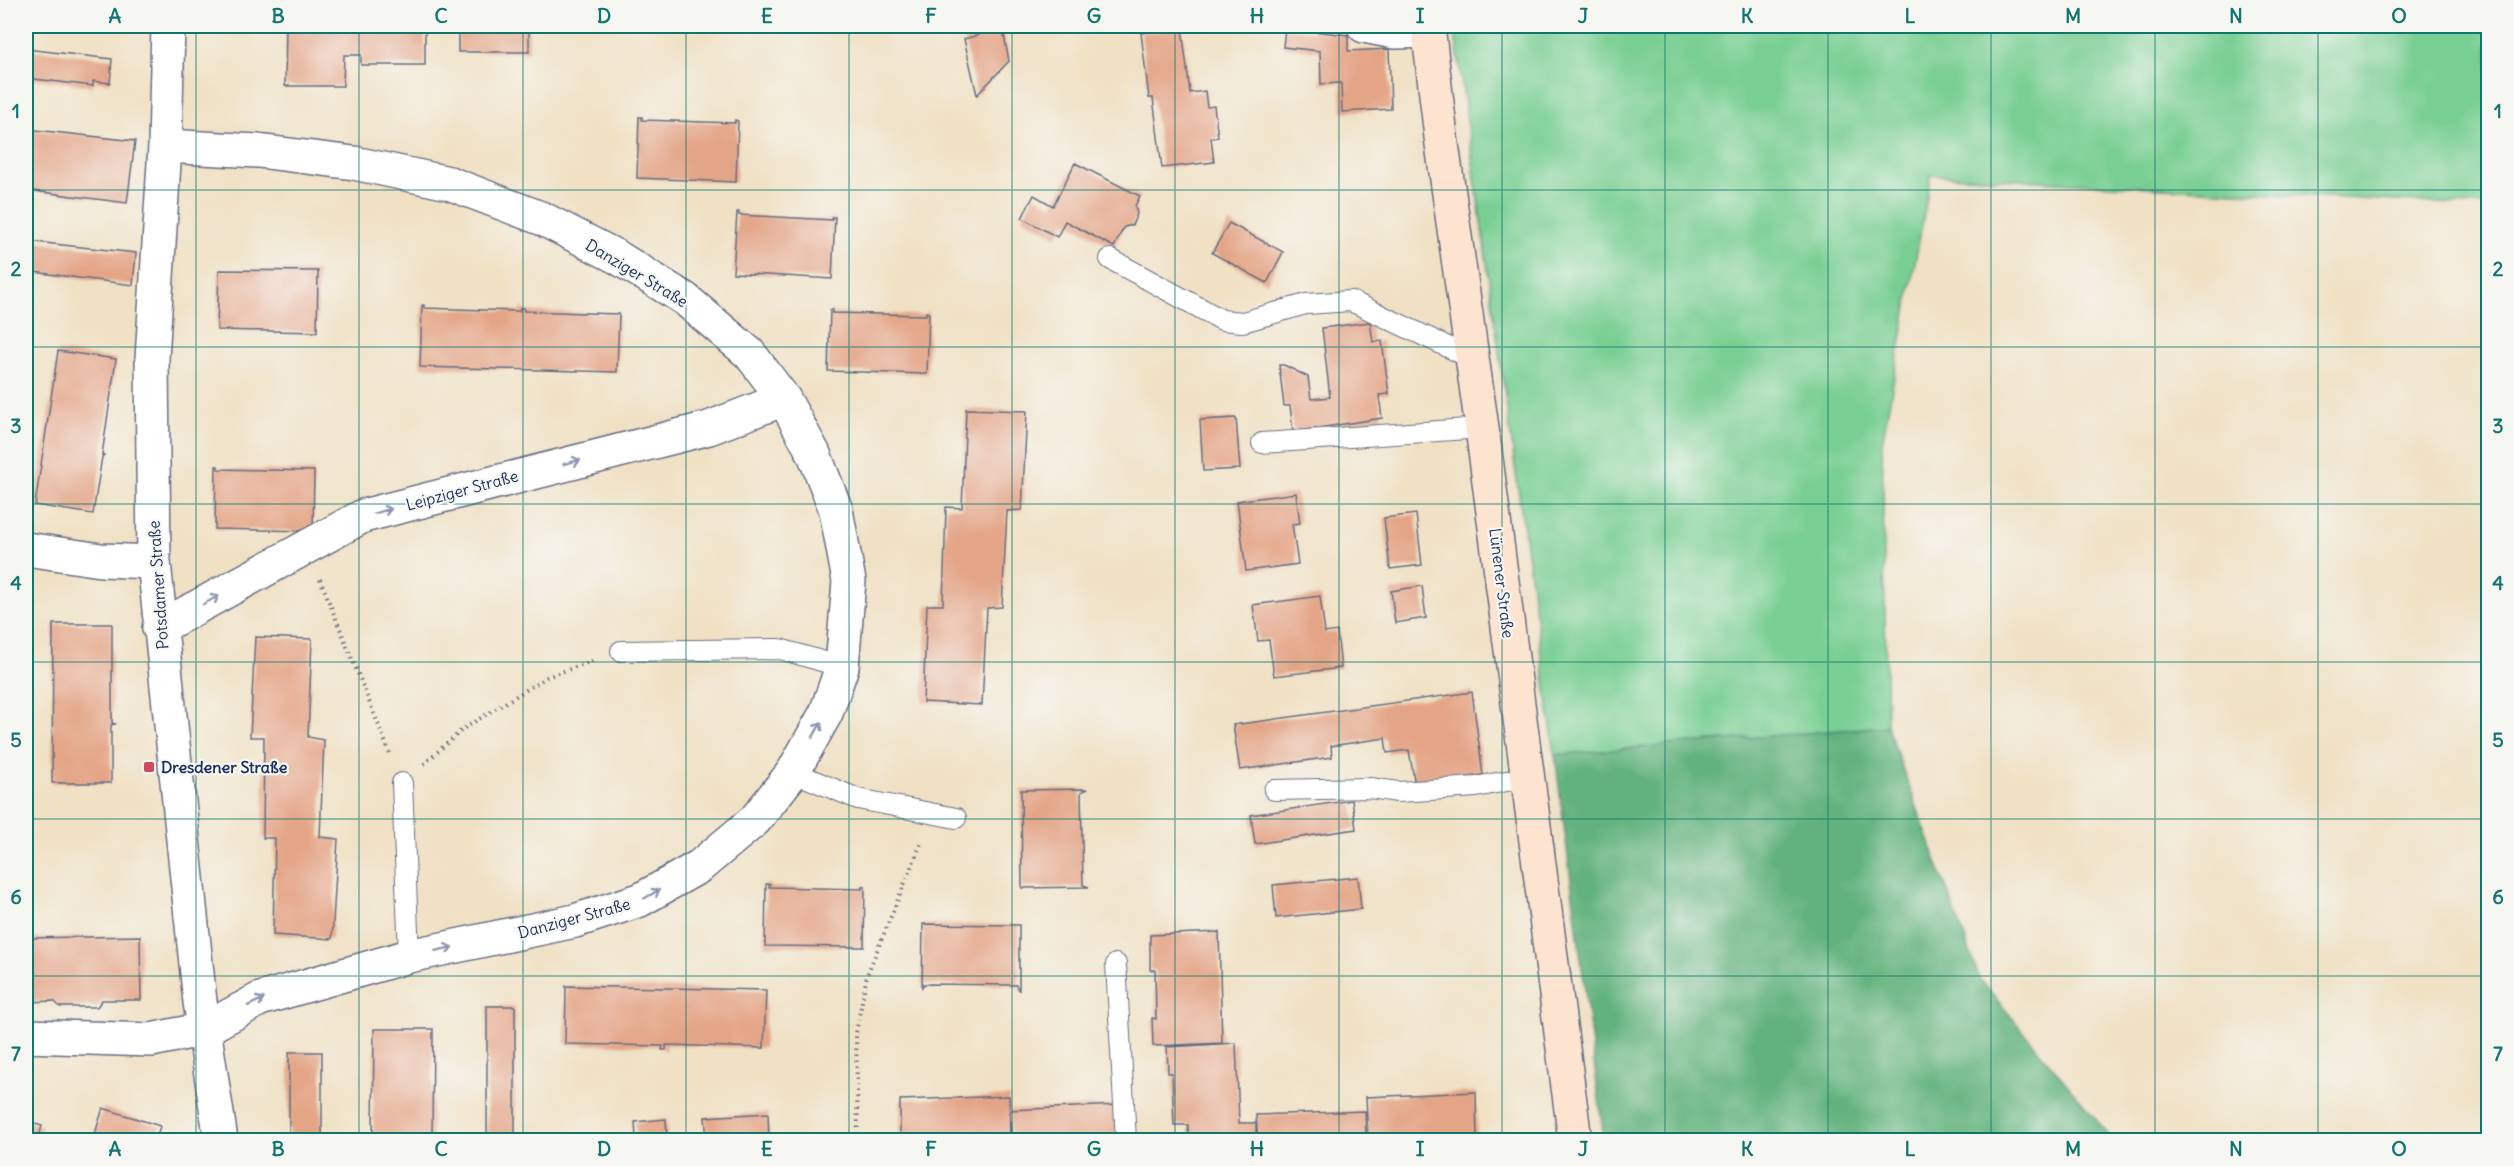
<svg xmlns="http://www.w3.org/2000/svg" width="2514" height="1166" viewBox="0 0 2514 1166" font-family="Delius,sans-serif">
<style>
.green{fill:#79cf93;stroke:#4a7f78;stroke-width:1.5}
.forest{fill:#62b27d;stroke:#3e706e;stroke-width:1.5}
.building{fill:#e4a587}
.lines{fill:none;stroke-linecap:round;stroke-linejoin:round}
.lane-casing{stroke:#666d82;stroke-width:22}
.street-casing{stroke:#666d82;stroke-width:36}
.secondary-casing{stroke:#666d82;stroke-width:36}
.path{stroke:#666d82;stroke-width:4;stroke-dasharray:1.5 4.5;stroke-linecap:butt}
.lane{stroke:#fff;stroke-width:20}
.street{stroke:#fff;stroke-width:33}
.secondary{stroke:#fde4d1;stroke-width:33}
.oneway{stroke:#8d97ae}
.grid{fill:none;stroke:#0f766e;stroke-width:1.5;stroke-opacity:0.55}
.poi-dot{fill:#d1495b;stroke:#f6f6f2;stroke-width:2}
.labels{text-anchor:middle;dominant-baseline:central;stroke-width:4.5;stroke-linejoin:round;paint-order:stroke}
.street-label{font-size:16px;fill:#1b2f5e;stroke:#f6f6f2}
.poi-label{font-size:16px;font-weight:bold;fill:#1b2f5e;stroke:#f6f6f2;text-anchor:start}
.neatline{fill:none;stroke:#0f766e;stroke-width:2}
.grid-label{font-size:20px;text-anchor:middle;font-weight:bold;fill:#0f766e}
</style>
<rect width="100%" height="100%" fill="#f6f6f2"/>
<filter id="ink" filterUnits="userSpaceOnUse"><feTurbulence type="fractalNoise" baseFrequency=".0167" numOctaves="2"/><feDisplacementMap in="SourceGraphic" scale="12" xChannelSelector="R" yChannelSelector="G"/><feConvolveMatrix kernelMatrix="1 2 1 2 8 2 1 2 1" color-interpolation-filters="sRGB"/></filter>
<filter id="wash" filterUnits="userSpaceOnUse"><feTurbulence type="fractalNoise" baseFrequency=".008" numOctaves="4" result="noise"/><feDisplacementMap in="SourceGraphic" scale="24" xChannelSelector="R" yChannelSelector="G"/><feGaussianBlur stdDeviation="1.35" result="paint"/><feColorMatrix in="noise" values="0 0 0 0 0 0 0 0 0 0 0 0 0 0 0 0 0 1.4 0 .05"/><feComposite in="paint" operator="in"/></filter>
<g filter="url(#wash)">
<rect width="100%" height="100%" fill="#f0e1c5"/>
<!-- green -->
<path class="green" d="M1454,26H2488V206L1931,175L1882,443L1887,726L1555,755Z"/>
<!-- forest -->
<path class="forest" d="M1887,726L1980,979L2113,1140H1604L1555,755Z"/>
<g id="blocks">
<!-- building -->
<path class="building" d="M286,26H425V65H361V55H344L343,86H285Z
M458,26H529V52H458Z
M977,26H1014V29L1003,30L1009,61L977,95L964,39L979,35Z
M1182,28L1190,93L1205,91L1207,107L1214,106L1218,137L1211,138L1214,162L1162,168L1153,98H1149L1141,33Z
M1285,28L1348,35V51L1389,49L1391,109L1342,112L1341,83L1321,84L1320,51L1283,47Z
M26,49L112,59L110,83L93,81V86L26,78Z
M639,117H642V120L735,123V120L738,121L736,182L637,178Z
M26,129L135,141L127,203L26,190Z
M1075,163L1140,196L1135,206L1137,214L1132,225L1124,227L1114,247L1065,221L1057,237L1022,218L1034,195L1053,206Z
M737,212H739V215L832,220V217H835L832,279L733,273Z
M1229,223L1283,252L1267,283L1212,253Z
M26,241L136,253L133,285L26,271Z
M219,270L318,271L317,332L217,330Z
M422,305H424V308L520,311V308H524V311L619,314L617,372L420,367Z
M830,310H833L832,313L926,315V312L929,313L927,374L828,371Z
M1370,322L1373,342L1382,341L1389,394L1379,395L1382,418L1293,432L1290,406H1284L1279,365H1284L1308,377L1311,399L1330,397L1322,328Z
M58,351L116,359L102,455H104L102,457L93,514L35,505Z
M966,409L1027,411L1022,510L1007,511L1002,607L987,608L982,705L923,702L927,605H943L946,507L962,508Z
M1236,418L1240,469L1203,471L1200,420Z
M216,466H218V469L314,471L313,531L215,529Z
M1296,493L1300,523L1292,524L1298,564L1246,571L1237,501Z
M1416,514L1422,565L1390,569L1384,518Z
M1422,586L1426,618L1395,623L1391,591Z
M1320,596L1325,633L1337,631L1341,668L1274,676L1269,640L1258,641L1253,605Z
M53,624H112V723L115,724L111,725V783H52Z
M255,637L312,639L308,737L324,740L320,837L338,839L332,939L273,935L275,838H263L264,737H250Z
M1472,692L1483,775L1415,785L1409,750L1387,753L1385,738L1331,746L1332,757L1240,770L1233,725Z
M1088,789L1081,792L1083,885L1089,887L1022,888L1021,790Z
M1352,800L1356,829L1255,844L1251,815Z
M1358,877L1361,909L1276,918L1273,885Z
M766,884H770L769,887L862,889V886H865L864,947L765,946Z
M923,924L1019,925V991L1016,985L924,984L922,987Z
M1219,932L1222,1043L1153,1046L1152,1018L1156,1019L1155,970H1150V935Z
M140,936L141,1000H102L97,1007H60L54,1001L26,1002V938Z
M566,986L766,990L764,1048L666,1045V1050H662L663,1046L565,1044Z
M487,1006H515V1140H487Z
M374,1029H433L432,1140H373Z
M1236,1043L1239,1123H1256V1140H1189L1188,1125H1174L1172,1073H1168L1167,1047Z
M289,1052H322V1140H289Z
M1476,1092L1477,1140H1368L1366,1097Z
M1009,1096L1010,1140H900V1100Z
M1119,1105L1120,1140H1011L1010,1110Z
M103,1108L160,1126L156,1140H93Z
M1365,1111L1366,1140H1258L1256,1115Z
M768,1113L769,1140H707L705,1117Z
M666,1119L667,1140H636L635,1122Z
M26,1121L42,1126L38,1140H26Z"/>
</g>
</g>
<g filter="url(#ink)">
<use href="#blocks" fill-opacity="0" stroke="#666d82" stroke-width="1.5"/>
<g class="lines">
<defs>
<path id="lane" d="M1110,259L1222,320L1243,322L1306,304L1351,301L1473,359
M1262,443L1482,428
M621,651L780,649L842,667
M793,772L858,799L956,818
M402,783L409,956
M1274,790L1370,788L1398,792L1476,787L1527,777
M1116,964L1126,1140"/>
<path id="street" d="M168,26L165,146L152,359L154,562L200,1002L221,1140
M1364,26L1395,32L1429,31
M26,549L101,560L154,562
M159,628L363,516L709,428L784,399
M26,1036L151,1040L205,1029L260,999L409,956L575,921L640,900L700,866L755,820L793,772L826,713L842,667L849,581L836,510L814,454L784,399L750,354L685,299L617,257L543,219L449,183L354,163L258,151L165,146"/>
<path id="secondary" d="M1428,26L1441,137L1482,428L1575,1140"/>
</defs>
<!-- lane casing -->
<use href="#lane" class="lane-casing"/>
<!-- street casing -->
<use href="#street" class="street-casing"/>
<!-- secondary casing -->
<use href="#secondary" class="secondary-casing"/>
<!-- path -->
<path class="path" d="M320,579L391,756
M424,764L463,729L547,677L595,660
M858,1140L856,1033L867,975L922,841"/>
<!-- lane -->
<use href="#lane" class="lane"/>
<!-- street -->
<use href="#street" class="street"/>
<!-- secondary -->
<use href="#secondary" class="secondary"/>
</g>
<!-- one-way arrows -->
<defs><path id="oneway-shaft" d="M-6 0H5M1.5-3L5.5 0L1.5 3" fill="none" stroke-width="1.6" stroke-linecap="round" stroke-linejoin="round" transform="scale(1.5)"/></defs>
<g class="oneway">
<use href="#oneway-shaft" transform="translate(572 462) rotate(-14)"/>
<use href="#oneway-shaft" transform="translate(383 511) rotate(-15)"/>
<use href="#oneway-shaft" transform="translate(211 600) rotate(-28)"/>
<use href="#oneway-shaft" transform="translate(817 730) rotate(-61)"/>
<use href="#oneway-shaft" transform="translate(652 894) rotate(-30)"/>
<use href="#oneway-shaft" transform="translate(444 949) rotate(-12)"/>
<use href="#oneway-shaft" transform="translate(256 1002) rotate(-25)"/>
</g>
</g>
<!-- grid -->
<path class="grid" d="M196,26V1140M359,26V1140M523,26V1140M686,26V1140M849,26V1140M1012,26V1140M1175,26V1140M1339,26V1140M1502,26V1140M1665,26V1140M1828,26V1140M1991,26V1140M2155,26V1140M2318,26V1140M26,190H2488M26,347H2488M26,504H2488M26,662H2488M26,819H2488M26,976H2488"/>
<!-- markers -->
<rect class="poi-dot" x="143" y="761" width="12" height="12" rx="3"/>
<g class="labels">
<!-- street labels -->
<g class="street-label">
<text transform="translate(637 273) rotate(31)">Danziger Straße</text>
<text transform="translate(462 490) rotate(-15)">Leipziger Straße</text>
<text transform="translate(1502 583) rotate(83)">Lünener Straße</text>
<text transform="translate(158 585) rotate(-94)">Potsdamer Straße</text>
<text transform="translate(574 918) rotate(-15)">Danziger Straße</text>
</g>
<!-- poi labels -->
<g class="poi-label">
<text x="161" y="767">Dresdener Straße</text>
</g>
</g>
<!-- margin -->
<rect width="2514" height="1166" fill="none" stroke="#f6f6f2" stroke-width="66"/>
<rect x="33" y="33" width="2448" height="1100" class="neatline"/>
<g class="grid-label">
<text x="115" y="23">A</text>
<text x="278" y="23">B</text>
<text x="441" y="23">C</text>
<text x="604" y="23">D</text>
<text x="767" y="23">E</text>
<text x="931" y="23">F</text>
<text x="1094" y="23">G</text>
<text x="1257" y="23">H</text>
<text x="1420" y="23">I</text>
<text x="1583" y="23">J</text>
<text x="1747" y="23">K</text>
<text x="1910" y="23">L</text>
<text x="2073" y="23">M</text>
<text x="2236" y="23">N</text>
<text x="2399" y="23">O</text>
<text x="16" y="118">1</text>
<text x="2498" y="118">1</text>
<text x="16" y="276">2</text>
<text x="2498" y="276">2</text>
<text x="16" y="433">3</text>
<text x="2498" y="433">3</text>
<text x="16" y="590">4</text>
<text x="2498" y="590">4</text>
<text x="16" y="747">5</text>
<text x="2498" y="747">5</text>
<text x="16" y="904">6</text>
<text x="2498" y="904">6</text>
<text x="16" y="1061">7</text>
<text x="2498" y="1061">7</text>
<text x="115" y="1156">A</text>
<text x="278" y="1156">B</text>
<text x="441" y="1156">C</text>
<text x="604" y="1156">D</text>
<text x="767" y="1156">E</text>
<text x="931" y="1156">F</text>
<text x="1094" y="1156">G</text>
<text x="1257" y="1156">H</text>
<text x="1420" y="1156">I</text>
<text x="1583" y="1156">J</text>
<text x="1747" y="1156">K</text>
<text x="1910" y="1156">L</text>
<text x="2073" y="1156">M</text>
<text x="2236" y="1156">N</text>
<text x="2399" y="1156">O</text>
</g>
</svg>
